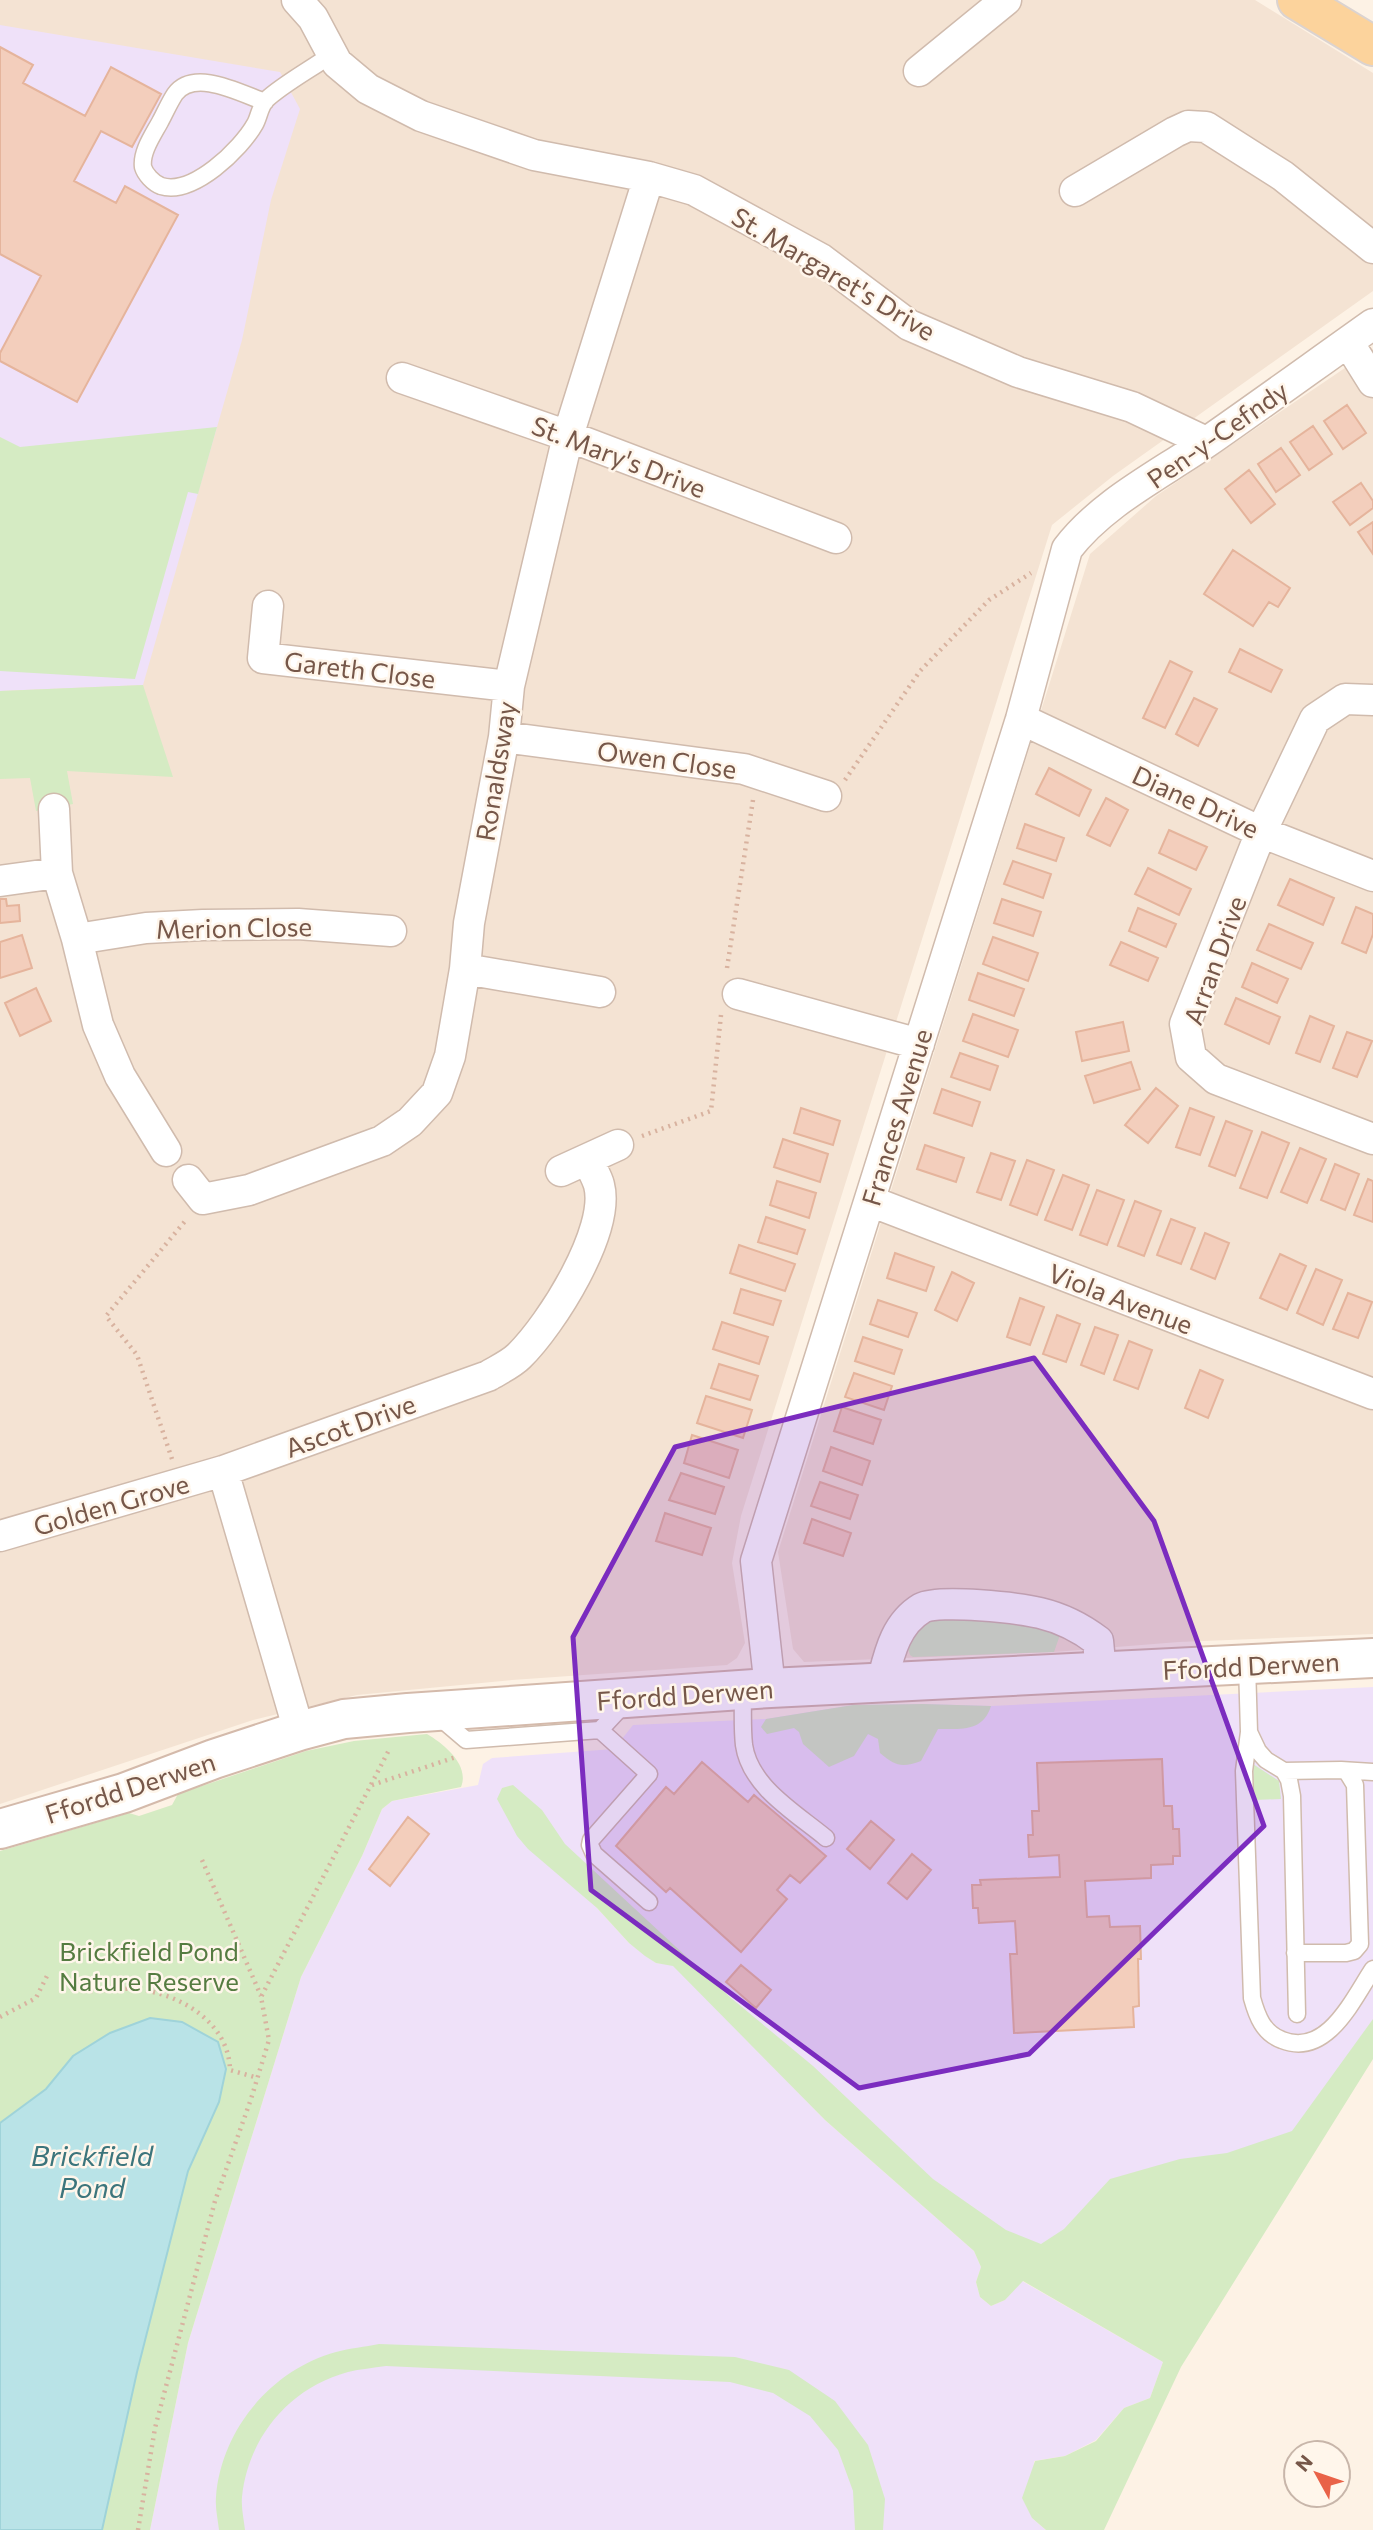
<svg xmlns="http://www.w3.org/2000/svg" width="1373" height="2530" viewBox="0 0 1373 2530" font-family="Commissioner,sans-serif">
<style>
.residential{fill:#f4e3d3}
.education{fill:#efe1f9}
.green{fill:#d5ebc3}
.water{fill:#b9e3e7;stroke:#9fd3d9;stroke-width:2}
.building{fill:#f3cebc;stroke:#e5b49c;stroke-width:2}
.lines{fill:none;stroke-linecap:round;stroke-linejoin:round}
.lane-casing{stroke:#d0bbad;stroke-width:19}
.street-casing{stroke:#d0bbad;stroke-width:33}
.secondary-casing{stroke:#d4baab;stroke-width:42}
.primary-casing{stroke:#dbd3d0;stroke-width:42}
.path{stroke:#d8b29f;stroke-width:4.5;stroke-dasharray:2 5;stroke-linecap:butt}
.lane{stroke:#fff;stroke-width:16}
.street{stroke:#fff;stroke-width:30}
.secondary{stroke:#fff;stroke-width:38}
.primary{stroke:#fcd39c;stroke-width:38}
.marked{fill:#7b2cbf;fill-opacity:0.2;stroke:#7b2cbf;stroke-width:5;stroke-linejoin:round}
.labels{text-anchor:middle;dominant-baseline:central;stroke-width:5;stroke-linejoin:round;paint-order:stroke}
.street-label{font-size:26px;fill:#765749;stroke:#fff6eb}
.park-label{font-size:26px;fill:#557c41;stroke:#fff6eb}
.water-label{font-size:28px;font-style:italic;fill:#3c757c;stroke:#fff6eb}
</style>
<rect width="100%" height="100%" fill="#fdf2e5"/>
<!-- residential -->
<path class="residential" d="M0,0H1255L1373,73V291L1113,476L1052,525L741,1516L732,1563L745,1643L737,1658L727,1665L512,1680L357,1695L253,1720L0,1804Z
M1373,349V1634L1179,1642L1054,1652L804,1662L793,1649L778,1552L1090,554L1156,496Z"/>
<!-- education -->
<path class="education" d="M0,25L280,72L300,109L271,200L242,340L143,685L0,691Z
M1373,1687V2056L1276,2207L1020,2273L565,1850L597,1908L629,1943L656,1963L673,1965L825,2120L974,2251L981,2267L976,2282L980,2297L991,2306L1005,2300L1022,2281L1163,2362L1150,2398L1124,2408L1096,2440L1065,2456L1034,2461L1032,2518L1046,2530H150L188,2343L301,1977L362,1856L382,1809L392,1801L478,1785L483,1764L492,1758L614,1749L633,1725L766,1719L853,1705L923,1704L991,1706Z"/>
<!-- green -->
<path class="green" d="M217,427L198,494L188,492L135,679L0,671V437L20,447Z
M143,685L173,777L67,771L73,804L36,811L30,778L0,779V691Z
M967,1613L1061,1632L1054,1652L913,1657L910,1655L906,1643L928,1619Z
M923,1704L991,1706C983,1732 961,1729 938,1729L921,1761C902,1768 895,1766 880,1753L878,1739L868,1734L854,1756L829,1767L803,1744L799,1732L794,1728L767,1734L761,1727L766,1719L853,1705Z
M427,1734C444,1744 470,1765 461,1787L392,1801L382,1809L362,1856L301,1977L188,2343L150,2530H0V1851L129,1813L139,1816L172,1805L178,1794L306,1751L354,1741Z
M1253,1764L1279,1781L1281,1799L1254,1800Z
M513,1785L542,1810L565,1844L731,1998L813,2066L933,2179L1006,2230L1041,2244L1064,2229L1110,2179L1180,2159L1227,2153L1292,2131L1373,2019V2059L1181,2367L1104,2530H1046L1032,2518L1022,2498L1035,2461L1065,2456L1096,2441L1124,2408L1150,2398L1163,2362L1023,2281L1005,2300L991,2306L980,2297L976,2282L981,2267L974,2251L825,2120L673,1966L656,1963L645,1956L629,1943L597,1908L528,1849L517,1836L497,1799L502,1788Z
M379,2344L735,2357L789,2370L835,2401L868,2445L885,2499L883,2530H855L853,2491L838,2450L810,2416L773,2393L730,2382L386,2366C373,2368 360,2369 348,2372C289,2388 248,2438 242,2497C241,2508 244,2520 245,2530H219C218,2520 215,2508 216,2497C221,2430 271,2370 336,2352C350,2348 365,2347 379,2344Z"/>
<!-- water -->
<path class="water" d="M150,2018L182,2022L218,2042L226,2069L219,2102L188,2171L137,2372L102,2530H0V2123L46,2089L73,2056L110,2033Z"/>
<!-- building -->
<path class="building" d="M0,47L33,65L23,83L85,116L111,67L161,94L132,147L101,131L74,181L116,203L125,186L178,215L77,402L0,361V353L41,276L0,254Z
M1347,405L1366,433L1343,449L1324,421Z
M1313,426L1332,454L1309,470L1290,442Z
M1281,448L1300,475L1276,492L1258,464Z
M1249,470L1275,504L1251,523L1225,489Z
M1361,483L1373,501V508L1350,525L1333,502Z
M1373,522V554L1358,532Z
M1233,550L1290,588L1278,607L1269,602L1253,626L1204,594Z
M1240,649L1282,670L1271,692L1229,672Z
M1170,661L1192,672L1165,728L1143,718Z
M1194,698L1217,709L1198,746L1176,734Z
M1049,768L1091,790L1079,816L1036,794Z
M1106,798L1128,810L1110,846L1087,835Z
M1025,824L1064,838L1056,861L1017,848Z
M1169,830L1207,847L1196,870L1159,853Z
M1013,861L1051,874L1043,898L1004,884Z
M1148,868L1191,889L1179,915L1135,894Z
M1290,879L1334,898L1323,925L1278,905Z
M0,899H6L7,906L19,905L20,921L0,923Z
M1002,899L1041,912L1033,936L994,923Z
M1356,907L1373,914V934L1366,953L1342,943Z
M1138,908L1176,924L1166,947L1129,931Z
M1269,924L1313,943L1301,969L1257,950Z
M22,935L32,968L0,978V942Z
M993,937L1038,953L1028,981L983,964Z
M1121,942L1158,958L1148,981L1110,965Z
M1252,963L1288,979L1277,1003L1242,987Z
M978,973L1024,989L1014,1016L969,1000Z
M36,988L51,1021L20,1036L5,1003Z
M1236,998L1280,1017L1269,1044L1225,1024Z
M973,1014L1018,1030L1008,1057L963,1041Z
M1310,1016L1334,1026L1320,1062L1296,1053Z
M1123,1022L1129,1051L1082,1061L1076,1032Z
M1347,1032L1372,1041L1357,1077L1333,1068Z
M960,1053L998,1066L990,1090L951,1077Z
M1131,1062L1140,1089L1094,1103L1085,1076Z
M1156,1088L1178,1106L1148,1143L1125,1125Z
M942,1089L980,1102L972,1126L934,1113Z
M801,1108L840,1121L833,1145L794,1133Z
M1190,1108L1214,1117L1200,1155L1176,1147Z
M1226,1121L1252,1131L1235,1176L1209,1166Z
M1262,1132L1289,1143L1267,1198L1240,1188Z
M783,1139L828,1154L820,1182L774,1167Z
M925,1145L964,1158L956,1182L917,1169Z
M1300,1148L1326,1159L1307,1203L1281,1192Z
M991,1153L1015,1161L1001,1200L977,1192Z
M1027,1160L1054,1170L1037,1215L1010,1205Z
M1335,1164L1359,1174L1345,1210L1321,1200Z
M1063,1175L1089,1185L1072,1230L1045,1220Z
M1368,1179L1373,1181V1222L1354,1215Z
M777,1181L816,1193L809,1218L770,1205Z
M1097,1190L1124,1200L1107,1245L1080,1235Z
M1135,1201L1161,1211L1144,1256L1118,1246Z
M766,1217L805,1230L797,1254L758,1242Z
M1171,1219L1195,1228L1181,1264L1157,1255Z
M1205,1233L1229,1243L1215,1279L1191,1269Z
M739,1245L795,1264L785,1291L730,1273Z
M895,1253L934,1267L926,1291L887,1278Z
M1280,1254L1306,1266L1287,1310L1260,1298Z
M1316,1269L1342,1280L1323,1325L1297,1313Z
M952,1272L974,1283L957,1321L935,1310Z
M741,1289L781,1301L773,1325L734,1313Z
M1348,1293L1372,1302L1358,1338L1333,1329Z
M1020,1298L1044,1307L1030,1345L1007,1337Z
M878,1300L917,1313L908,1337L870,1324Z
M1057,1315L1080,1324L1066,1362L1043,1354Z
M722,1322L768,1337L759,1364L713,1349Z
M1095,1327L1118,1335L1104,1374L1081,1365Z
M863,1337L902,1350L894,1374L855,1361Z
M1129,1341L1152,1350L1138,1389L1114,1380Z
M719,1364L758,1376L750,1400L711,1388Z
M1200,1370L1223,1380L1208,1418L1185,1408Z
M854,1373L892,1386L884,1410L845,1397Z
M706,1396L752,1410L743,1438L697,1423Z
M842,1407L881,1420L873,1444L834,1431Z
M692,1435L738,1450L729,1478L684,1463Z
M831,1447L870,1461L862,1485L823,1471Z
M681,1473L724,1487L715,1514L669,1500Z
M820,1482L858,1495L850,1519L811,1506Z
M665,1513L711,1528L702,1555L656,1541Z
M812,1519L851,1533L843,1556L804,1543Z
M1162,1759L1164,1806H1172L1173,1829H1179L1180,1856H1173V1864L1151,1865V1878L1085,1881L1087,1917L1109,1916L1110,1927L1140,1926L1141,1959H1138L1139,2006L1133,2007L1134,2027L1014,2033L1010,1954H1017L1015,1921L979,1923L978,1908H973L972,1885H981L980,1880L1060,1877L1059,1855L1029,1857L1028,1835H1033L1032,1811H1039L1037,1763Z
M702,1762L748,1802L754,1795L826,1856L800,1883L790,1875L777,1890L787,1899L741,1952L670,1888L666,1892L616,1846L666,1787L674,1794Z
M408,1817L429,1834L390,1886L369,1869Z
M871,1821L894,1840L870,1869L847,1849Z
M912,1854L931,1870L907,1899L888,1883Z
M741,1965L771,1990L756,2008L726,1982Z"/>
<g class="lines">
<defs>
<path id="lane" d="M265,102C240,93 194,68 175,94C169,103 165,113 160,122C153,135 141,152 143,167C145,174 153,183 161,186C193,196 241,149 255,124C259,117 260,106 266,100C283,84 313,68 332,54
M1247,1665L1249,1732L1258,1751L1266,1760L1284,1771L1289,1780L1292,1796L1297,2014
M743,1690C743,1708 742,1727 744,1745C750,1787 796,1813 826,1838
M439,1717L466,1740L600,1730L626,1702
M600,1730L649,1774L591,1840L590,1845L594,1854L649,1902
M1249,1732L1244,1771L1252,1998C1257,2016 1263,2033 1282,2040C1327,2058 1353,1999 1373,1969
M1341,1770L1373,1772
M1284,1771L1341,1770L1347,1772L1355,1785L1360,1944L1354,1951L1346,1953H1295"/>
<path id="street" d="M297,0L313,18L337,63L368,89L421,116L534,155L649,177L694,190L821,259L909,325L1018,372L1132,407L1206,442
M919,71L1006,0
M1075,191L1175,132L1188,126L1206,127L1283,176L1373,248
M1348,342L1373,382
M402,378L568,436L836,538
M268,606L263,658L509,686
M1373,700L1345,699L1315,719L1261,832L1185,1024L1191,1057L1216,1079L1373,1139
M1021,719L1261,832L1373,876
M504,737L744,769L826,796
M54,809L57,873L77,939L98,1025L120,1076L166,1151
M0,881L57,873
M77,939L146,928L203,925L298,924L391,931
M465,969L600,992
M738,994L919,1044
M561,1171L618,1145
M188,1180L203,1199L249,1190L382,1141L410,1122L437,1093L450,1056L465,969L469,923L504,737L509,686L568,436L649,177
M870,1201L1373,1394
M0,1536L223,1471
M882,1682C889,1655 895,1624 922,1608C939,1599 1019,1608 1040,1613C1061,1618 1081,1628 1098,1641L1101,1673
M770,1688L756,1561L1021,719L1067,549C1102,503 1159,475 1207,442C1263,403 1318,363 1373,324
M299,1731L223,1471L488,1376C498,1370 511,1364 519,1356C551,1325 611,1230 599,1185C597,1177 591,1168 588,1160"/>
<path id="secondary" d="M0,1829L124,1793L214,1759L299,1731L344,1719L408,1713L770,1688L1373,1658"/>
<path id="primary" d="M1297,0L1373,46"/>
</defs>
<!-- lane casing -->
<use href="#lane" class="lane-casing"/>
<!-- street casing -->
<use href="#street" class="street-casing"/>
<!-- secondary casing -->
<use href="#secondary" class="secondary-casing"/>
<!-- primary casing -->
<use href="#primary" class="primary-casing"/>
<!-- path -->
<path class="path" d="M845,780L920,671L989,600L1031,573
M727,968L753,800
M642,1136L711,1111L721,1015
M172,1459L137,1355L106,1316L186,1220
M372,1785L456,1757
M202,1860L261,1996
M70,1987C87,1996 115,1987 135,1989C179,1993 229,2022 230,2070L258,2078
M0,2017L36,1998L48,1974
M138,2530L155,2428L215,2201L251,2099L269,2040L261,1997L390,1748"/>
<!-- lane -->
<use href="#lane" class="lane"/>
<!-- street -->
<use href="#street" class="street"/>
<!-- secondary -->
<use href="#secondary" class="secondary"/>
<!-- primary -->
<use href="#primary" class="primary"/>
</g>
<!-- marked area -->
<path class="marked" d="M1034,1358L1154,1521L1264,1826L1029,2054L859,2088L591,1890L573,1637L675,1447Z"/>
<g class="labels">
<!-- street labels -->
<g class="street-label">
<text transform="translate(834 273) rotate(31)">St. Margaret's Drive</text>
<text transform="translate(1217 434) rotate(-35)">Pen-y-Cefndy</text>
<text transform="translate(619 456) rotate(21)">St. Mary's Drive</text>
<text transform="translate(360 669) rotate(7)">Gareth Close</text>
<text transform="translate(667 759) rotate(8)">Owen Close</text>
<text transform="translate(495 771) rotate(-81)">Ronaldsway</text>
<text transform="translate(1196 801) rotate(25)">Diane Drive</text>
<text transform="translate(234 927) rotate(-1)">Merion Close</text>
<text transform="translate(1214 960) rotate(-70)">Arran Drive</text>
<text transform="translate(896 1117) rotate(-73)">Frances Avenue</text>
<text transform="translate(1121 1298) rotate(21)">Viola Avenue</text>
<text transform="translate(350 1425) rotate(-20)">Ascot Drive</text>
<text transform="translate(111 1504) rotate(-16)">Golden Grove</text>
<text transform="translate(1251 1665) rotate(-3)">Ffordd Derwen</text>
<text transform="translate(685 1694) rotate(-4)">Ffordd Derwen</text>
<text transform="translate(130 1787) rotate(-18)">Ffordd Derwen</text>
</g>
<!-- park labels -->
<g class="park-label">
<text x="149" y="1950">Brickfield Pond<tspan x="149" dy="30">Nature Reserve</tspan></text>
</g>
<!-- water labels -->
<g class="water-label">
<text x="92" y="2155">Brickfield<tspan x="92" dy="32">Pond</tspan></text>
</g>
</g>
<!-- north arrow -->
<g transform="translate(1317 2474) rotate(310)"><circle r="33" fill="#fff6eb" stroke="#c8b6aa" stroke-width="2"/>
<path d="M0-5L12 26L0 18L-12 26Z" fill="#e96248"/>
<text y="-10" font-size="19" font-weight="bold" text-anchor="middle" fill="#765749">N</text>
</g>
</svg>
